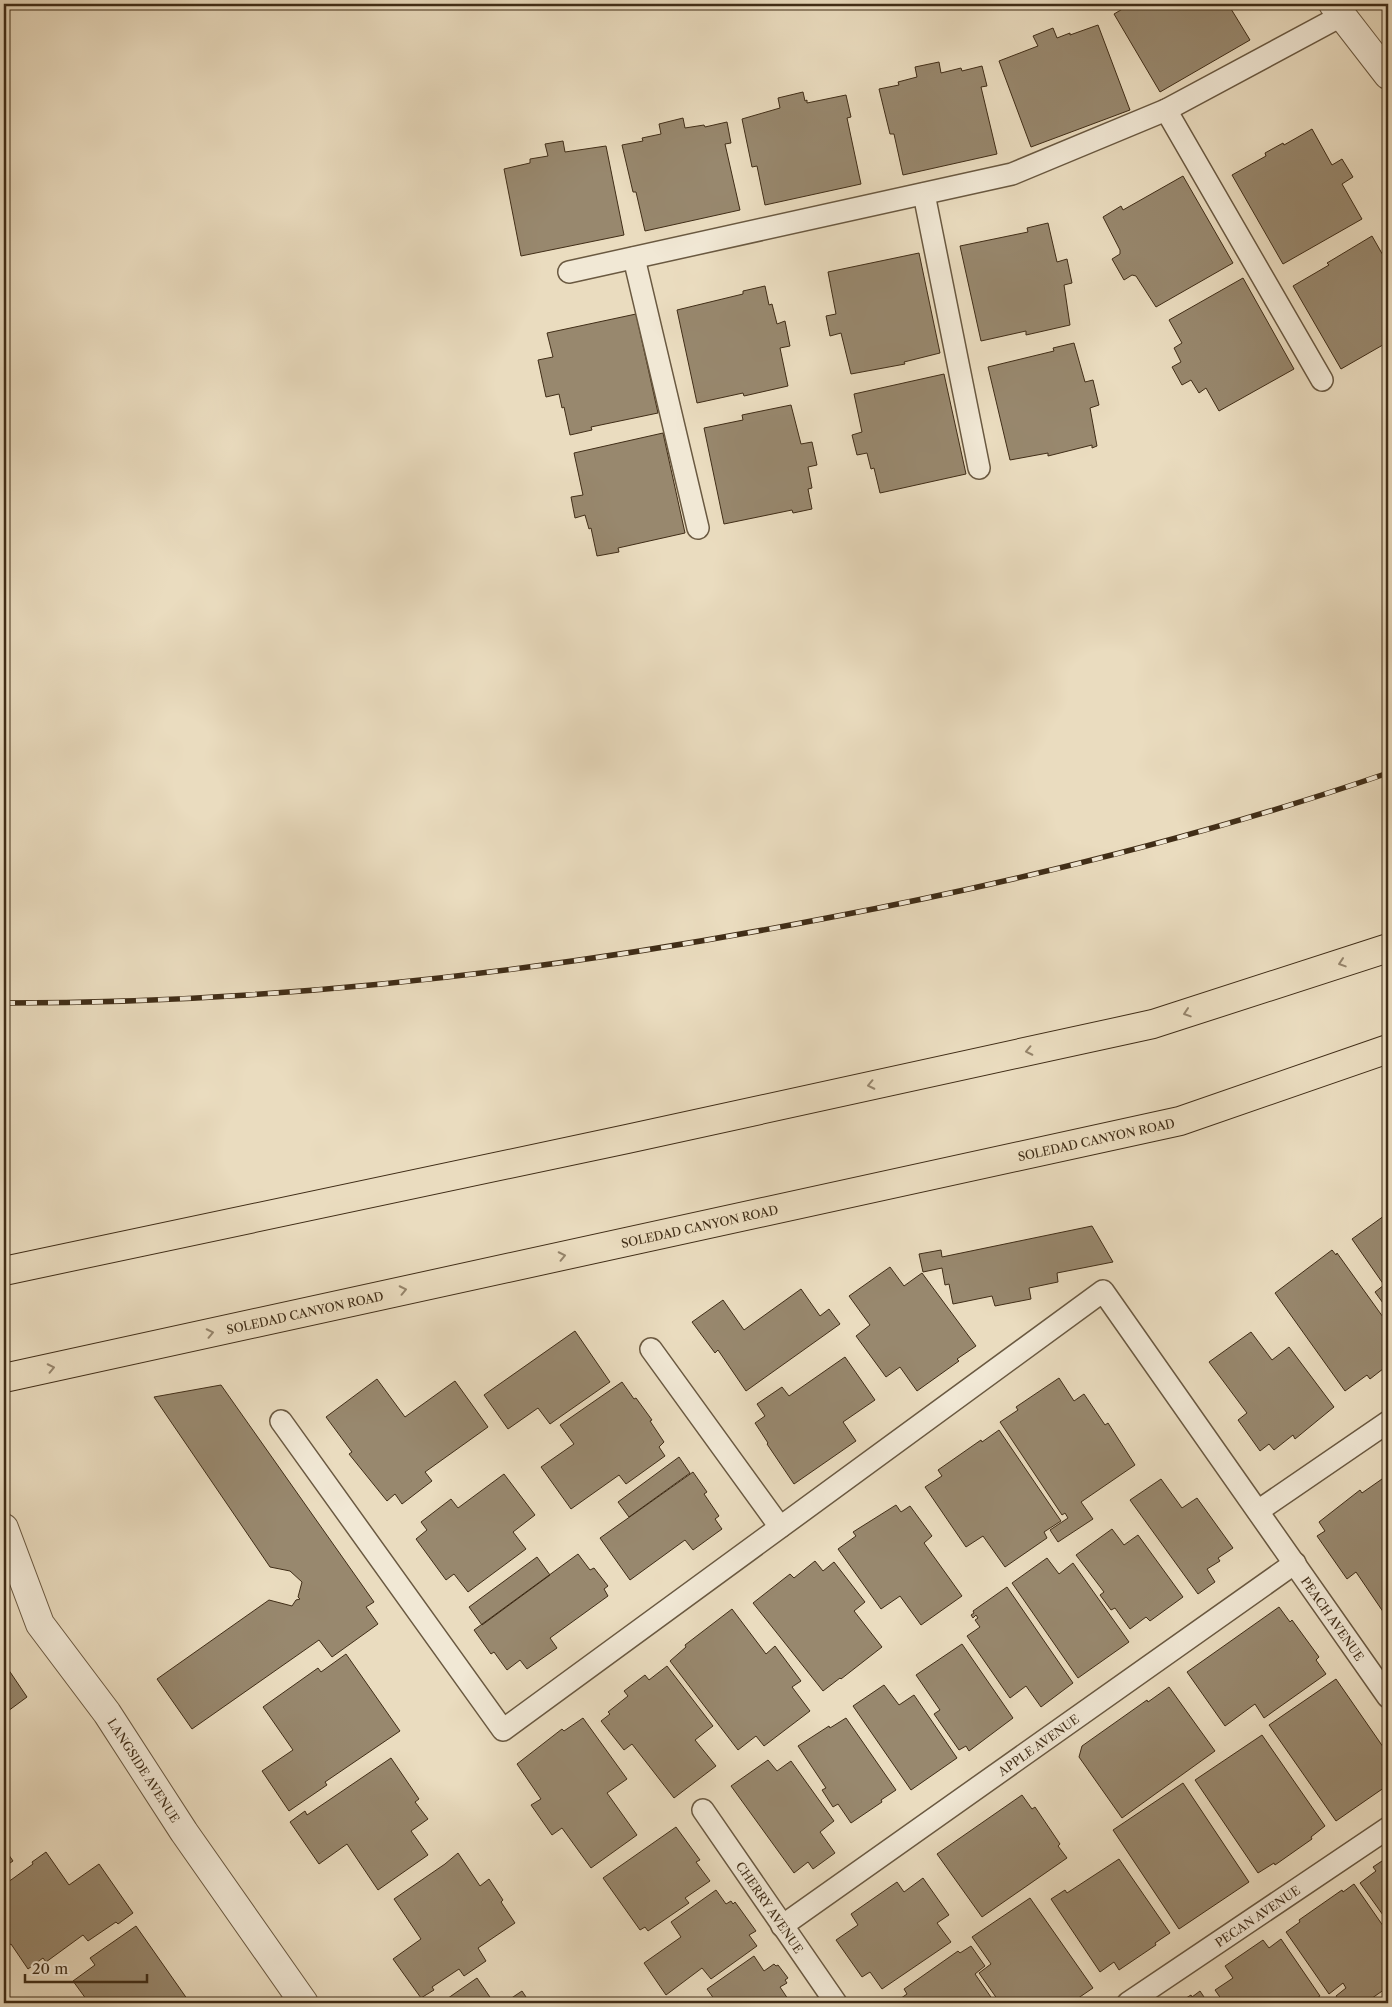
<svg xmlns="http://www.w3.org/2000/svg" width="1392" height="2007" viewBox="0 0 1392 2007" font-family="'Libre Caslon Text',serif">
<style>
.building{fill:#98886e;stroke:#402d17}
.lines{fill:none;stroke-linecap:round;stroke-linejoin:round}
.service-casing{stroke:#6a5941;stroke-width:24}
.minor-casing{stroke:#6a5941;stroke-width:30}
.primary-casing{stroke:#402d17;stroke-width:30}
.service{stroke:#f1e8d5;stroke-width:21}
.minor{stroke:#f1e8d5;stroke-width:28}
.primary{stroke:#eadcbf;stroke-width:28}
.rail-casing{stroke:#402d17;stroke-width:5.5}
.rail{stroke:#f1e8d5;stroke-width:4;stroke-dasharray:11;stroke-linecap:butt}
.oneway{stroke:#95846b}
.labels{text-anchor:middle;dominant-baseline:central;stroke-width:4;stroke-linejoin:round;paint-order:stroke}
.street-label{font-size:12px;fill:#402d17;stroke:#f1e8d5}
</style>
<rect width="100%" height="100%" fill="#eadcbf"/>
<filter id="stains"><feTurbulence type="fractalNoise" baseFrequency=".004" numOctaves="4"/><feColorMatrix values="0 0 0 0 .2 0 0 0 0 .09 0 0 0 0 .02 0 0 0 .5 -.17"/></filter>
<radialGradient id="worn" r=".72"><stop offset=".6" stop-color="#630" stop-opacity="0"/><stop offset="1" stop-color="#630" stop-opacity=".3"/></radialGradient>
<!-- building -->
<path class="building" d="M1131,4H1228L1250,40L1160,92L1114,14Z
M1098,25L1130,110L1031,147L999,61L1038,46L1033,36L1053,28L1057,38L1070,33V35Z
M939,62L941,73L961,68L962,71L982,66L987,86L981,87L997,154L903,175L894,134H890L879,89L899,85L898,82L917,77L915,67Z
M803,92L805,101L807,100V103L846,95L851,117L847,118L861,184L765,205L757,166L752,167L742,119L780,108L778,98Z
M683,118L685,128L704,125L705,127L727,122L731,143L725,144L740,210L645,231L636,192H633L622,145L643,141L642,138L661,134L659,124Z
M1312,129L1332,165L1342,159L1353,177L1342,184L1362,219L1283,264L1232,175L1266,156L1265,153L1283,143L1284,145Z
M563,141L565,152L606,146L624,235L521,256L504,169L530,163V159L548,156L545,144Z
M1183,176L1233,263L1156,307L1136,276L1132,275L1124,280L1112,259L1120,254V250L1103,217L1121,206L1123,210Z
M1048,223L1057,262L1067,259L1072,283L1064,285L1070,325L1026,335V331L981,341L960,246L1028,232L1027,228Z
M1372,236L1388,264V342L1341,369L1293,286L1329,265L1327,263Z
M919,253L940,353L904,362L905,364L851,374L841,333L830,336L826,316L836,314L828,272Z
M1243,278L1294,369L1219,411L1206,388L1199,393L1191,380L1182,385L1172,367L1181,362L1174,348L1182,343L1169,320Z
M765,286L769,305L772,304L777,324L785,321L790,346L780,348L788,386L744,396L743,393L697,403L677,310L743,294V291Z
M636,314L658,413L591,427L592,430L570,435L564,407L562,408L559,394L546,397L538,360L553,357L547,333Z
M1074,343L1085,382L1093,380L1099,405L1090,408L1097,446L1092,448V445L1048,456V453L1010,460L988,367L1054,351L1053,348Z
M944,374L966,474L880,493L874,468L871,469L867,453L857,455L852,435L862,432L854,394Z
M791,405L801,444L812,442L817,465L808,467L812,488L808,489L812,509L793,513L792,510L724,524L704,428L743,420L742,415Z
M663,433L685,533L618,548L619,552L597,556L591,528L589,529L585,515L575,518L571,497L583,495L574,453Z
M1388,1213V1310L1375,1292L1384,1285L1352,1239Z
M1092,1226L1113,1262L1057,1273L1058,1282L1029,1288L1031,1299L995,1306L992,1296L953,1304L949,1284L945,1285L942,1268L923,1272L919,1254L941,1250L942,1257Z
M1332,1250L1336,1255L1337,1253L1388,1324V1365L1370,1379L1367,1375L1345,1391L1275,1293Z
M890,1267L904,1286L922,1273L976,1346L957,1359L959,1361L917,1391L900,1367L886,1377L856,1336L870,1325L849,1296Z
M801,1289L820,1316L829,1309L840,1324L746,1391L718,1350L715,1353L692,1322L723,1300L744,1330Z
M575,1331L610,1382L550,1424L538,1408L508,1429L484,1395Z
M1251,1332L1272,1360L1289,1347L1334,1407L1295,1439L1293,1435L1274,1450L1269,1444L1260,1451L1238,1420L1247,1413L1209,1362Z
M845,1357L875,1400L843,1422L856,1441L794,1484L767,1444L768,1443L755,1423L765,1416L757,1404L782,1387L789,1396Z
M1059,1378L1074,1401L1084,1394L1105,1425L1108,1423L1135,1465L1081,1502L1093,1519L1058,1542L1050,1530L1068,1518L1065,1513L1062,1515L1000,1422L1018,1410L1016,1407Z
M377,1379L405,1417L455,1381L488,1427L425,1472L432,1481L402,1504L395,1494L387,1501L349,1454L352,1452L326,1417Z
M622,1382L634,1399L636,1398L652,1420L650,1421L664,1442L659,1447L665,1456L626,1484L619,1475L571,1509L541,1467L574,1444L560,1425Z
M221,1385L374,1602L366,1607L378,1624L332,1657L319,1640L192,1729L157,1679L269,1600L292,1606L296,1600L300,1599L298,1597L302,1582L290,1571L270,1567L154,1397Z
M999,1430L1061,1521L1044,1532L1047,1538L1005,1567L983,1536L966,1547L925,1487L942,1476L938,1470L981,1440L982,1442Z
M679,1457L690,1473L629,1517L618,1502Z
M693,1472L707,1492L704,1494L719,1516L715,1519L722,1529L693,1550L685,1540L630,1580L600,1538Z
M504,1474L535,1515L513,1532L526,1549L468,1592L454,1574L446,1580L416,1539L427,1530L421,1522L451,1499L458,1508Z
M1161,1479L1182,1508L1197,1498L1233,1548L1218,1558L1220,1561L1207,1569L1215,1582L1198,1594L1130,1500Z
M1382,1479L1388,1487V1619L1356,1572L1347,1579L1317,1536L1325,1531L1319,1522L1360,1490L1362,1493Z
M896,1505L901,1512L910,1506L932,1536L924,1543L962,1596L921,1625L900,1596L881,1609L838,1549L856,1536L853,1532Z
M1112,1529L1124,1545L1138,1535L1183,1597L1150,1621L1146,1617L1130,1629L1115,1608L1111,1610L1100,1595L1104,1592L1076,1555Z
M578,1554L590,1570L594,1568L608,1586L604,1589L608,1596L550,1638L557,1648L527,1669L520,1660L507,1670L494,1652L491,1654L474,1630Z
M537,1557L550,1575L482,1625L469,1607Z
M1047,1558L1059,1574L1073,1563L1129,1642L1078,1678L1012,1583Z
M815,1561L823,1571L834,1562L865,1602L854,1611L882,1647L841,1679L840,1678L823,1691L753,1603L790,1574L794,1578Z
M1007,1587L1073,1683L1041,1707L1026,1686L1010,1698L967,1636L980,1627L975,1620L978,1618L976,1615L973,1618L971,1615L974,1613L973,1611Z
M1279,1607L1290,1622L1292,1620L1319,1657L1316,1660L1326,1674L1264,1718L1255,1704L1225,1726L1187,1672Z
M732,1609L766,1654L775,1646L801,1681L792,1687L810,1711L764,1746L756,1736L738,1750L670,1661L686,1647L685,1645Z
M962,1644L1013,1718L969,1751L966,1746L959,1750L934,1714L940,1710L916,1675Z
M346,1654L400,1731L325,1782L327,1785L289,1811L262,1771L293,1750L263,1707L318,1668L321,1672Z
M4,1663L27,1697L4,1714Z
M667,1666L713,1726L695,1740L716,1766L674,1798L632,1744L624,1750L601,1721L610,1714L608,1712L628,1696L624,1691L645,1675L649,1680Z
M1336,1679L1388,1754V1785L1336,1821L1269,1725Z
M884,1685L899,1705L914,1695L957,1758L911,1790L853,1706Z
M1169,1687L1215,1751L1122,1818L1079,1757L1082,1746L1147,1700L1148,1702Z
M583,1718L627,1779L607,1793L637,1835L591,1868L562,1828L552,1835L531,1805L541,1799L517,1764L562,1729L564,1731Z
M846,1718L896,1790L881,1800L882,1802L851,1823L838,1804L833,1807L822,1790L826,1788L798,1746L829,1726L830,1728Z
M1262,1735L1325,1826L1311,1837L1312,1839L1275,1865L1274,1863L1258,1873L1195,1780Z
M391,1758L419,1799L415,1802L428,1819L411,1831L428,1855L378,1890L347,1844L319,1864L290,1822L305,1811L307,1815Z
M768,1760L777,1771L791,1761L834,1821L820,1832L835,1853L813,1869L808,1862L794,1873L731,1786Z
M1183,1783L1249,1882L1179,1929L1113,1830Z
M1022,1795L1032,1809L1035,1807L1060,1844L1058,1846L1067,1858L982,1917L937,1854Z
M676,1827L700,1860L696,1862L710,1881L685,1898L689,1903L648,1931L645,1927L640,1930L603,1878Z
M4,1848L13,1861L4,1867Z
M46,1852L69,1885L99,1864L133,1913L118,1924L116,1922L88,1941L83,1935L46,1962L43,1958L28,1969L11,1944L4,1949V1885L33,1864L32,1862Z
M458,1853L480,1886L489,1879L503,1900L501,1902L515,1923L478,1948L486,1961L464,1976L459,1969L432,1987L434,1990L421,1998L393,1959L421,1939L394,1899L445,1864Z
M1388,1857V1922L1360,1883L1376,1871L1373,1867Z
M1119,1859L1170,1933L1155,1943L1156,1945L1119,1970L1114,1962L1100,1972L1051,1899L1065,1890L1067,1893Z
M923,1878L949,1915L937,1923L951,1942L882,1989L870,1972L862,1977L836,1940L858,1925L851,1914L897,1882L904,1892Z
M1354,1884L1388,1933V1987L1365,2003H1340L1336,1996L1346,1988L1343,1983L1329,1994L1286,1932L1300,1922L1299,1920L1342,1890L1343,1892Z
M716,1890L726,1904L731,1901L733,1904L735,1902L756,1931L749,1935L757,1946L711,1979L702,1968L666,1995L644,1963L681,1937L671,1922Z
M1030,1898L1093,1988L1071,2003H1000L979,1973L991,1964L972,1937Z
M136,1926L190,2003H121L120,2001L117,2003H89L73,1981L95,1965L90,1958Z
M1281,1939L1320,1996L1309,2003H1224L1215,1990L1233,1978L1225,1966L1263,1940L1269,1948Z
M971,1946L985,1966L975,1974L995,2003H894L907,1994L904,1989L958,1951L960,1953Z
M754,1956L764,1971L774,1964L776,1966L778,1965L788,1978L785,1980L787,1983L780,1987L788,1999L783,2003H717L707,1989Z
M477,1978L494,2003H441Z
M522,1991L530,2003H504Z
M1200,1991L1208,2003H1178L1191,1995L1192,1997Z"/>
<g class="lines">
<defs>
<g id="service">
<path d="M1166,110L1322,380"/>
<path d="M924,194L979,468"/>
<path d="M634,258L698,528"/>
<path d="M569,272L1012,174L1166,110L1341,16"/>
<path d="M651,1349L780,1527"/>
<path id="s1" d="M281,1421L503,1730L1103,1291L1388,1697"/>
<path d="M1258,1511L1388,1422"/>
<path id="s2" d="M703,1810L836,2003"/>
<path id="s3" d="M782,1926L1295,1563"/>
<path id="s4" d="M1128,2003L1388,1828"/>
</g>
<g id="minor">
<path d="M1333,4L1388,75"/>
<path id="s5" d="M4,1528L40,1624L107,1713L184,1832L304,2003"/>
</g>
<g id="primary">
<path d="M4,1271L627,1139L1153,1024L1388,948"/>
<path id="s6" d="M4,1378L1180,1121L1388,1049"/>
</g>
</defs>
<!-- service casing -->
<use href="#service" class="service-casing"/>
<!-- minor casing -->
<use href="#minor" class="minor-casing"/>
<!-- primary casing -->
<use href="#primary" class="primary-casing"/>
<!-- service -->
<use href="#service" class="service"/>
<!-- minor -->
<use href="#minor" class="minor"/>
<!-- primary -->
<use href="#primary" class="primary"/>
<defs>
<path id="rail" d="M4,1003C279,1003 556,971 827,918C1016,882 1205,836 1388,773"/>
</defs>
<!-- rail casing -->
<use href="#rail" class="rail-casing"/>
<!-- rail -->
<use href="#rail" class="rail"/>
</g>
<!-- one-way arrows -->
<defs><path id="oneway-chevron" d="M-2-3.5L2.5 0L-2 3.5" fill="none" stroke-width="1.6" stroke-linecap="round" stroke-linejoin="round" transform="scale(1.25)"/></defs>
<g class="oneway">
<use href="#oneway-chevron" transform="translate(1342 963) rotate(162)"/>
<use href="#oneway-chevron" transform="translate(1187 1013) rotate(162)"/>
<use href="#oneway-chevron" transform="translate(1029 1051) rotate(168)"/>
<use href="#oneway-chevron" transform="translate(871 1085) rotate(168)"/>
<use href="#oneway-chevron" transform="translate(562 1256) rotate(-12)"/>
<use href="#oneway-chevron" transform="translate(403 1290) rotate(-12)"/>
<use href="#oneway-chevron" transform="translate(210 1333) rotate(-12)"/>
<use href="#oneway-chevron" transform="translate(51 1368) rotate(-12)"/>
</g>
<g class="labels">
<!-- street labels -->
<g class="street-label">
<text stroke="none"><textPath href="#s6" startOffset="1118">SOLEDAD CANYON ROAD</textPath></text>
<text stroke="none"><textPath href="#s6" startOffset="712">SOLEDAD CANYON ROAD</textPath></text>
<text stroke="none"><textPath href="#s6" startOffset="308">SOLEDAD CANYON ROAD</textPath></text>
<text stroke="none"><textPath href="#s1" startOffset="1524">PEACH AVENUE</textPath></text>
<text stroke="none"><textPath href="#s3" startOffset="314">APPLE AVENUE</textPath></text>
<text stroke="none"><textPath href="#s5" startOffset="282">LANGSIDE AVENUE</textPath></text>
<text stroke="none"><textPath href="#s2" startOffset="118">CHERRY AVENUE</textPath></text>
<text stroke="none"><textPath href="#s4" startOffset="156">PECAN AVENUE</textPath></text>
</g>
</g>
<!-- margin -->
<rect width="1392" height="2007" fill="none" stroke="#eadcbf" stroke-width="20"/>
<rect x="5" y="5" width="1382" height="1997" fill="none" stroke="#402d17" stroke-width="2.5"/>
<rect x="10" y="10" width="1372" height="1987" fill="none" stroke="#402d17"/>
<!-- scale -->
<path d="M25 1974v8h122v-8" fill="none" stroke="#402d17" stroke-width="2.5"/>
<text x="32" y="1974" font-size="15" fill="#402d17" stroke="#f1e8d5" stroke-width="4" paint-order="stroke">20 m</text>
<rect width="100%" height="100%" filter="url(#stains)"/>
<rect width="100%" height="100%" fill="url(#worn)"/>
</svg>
